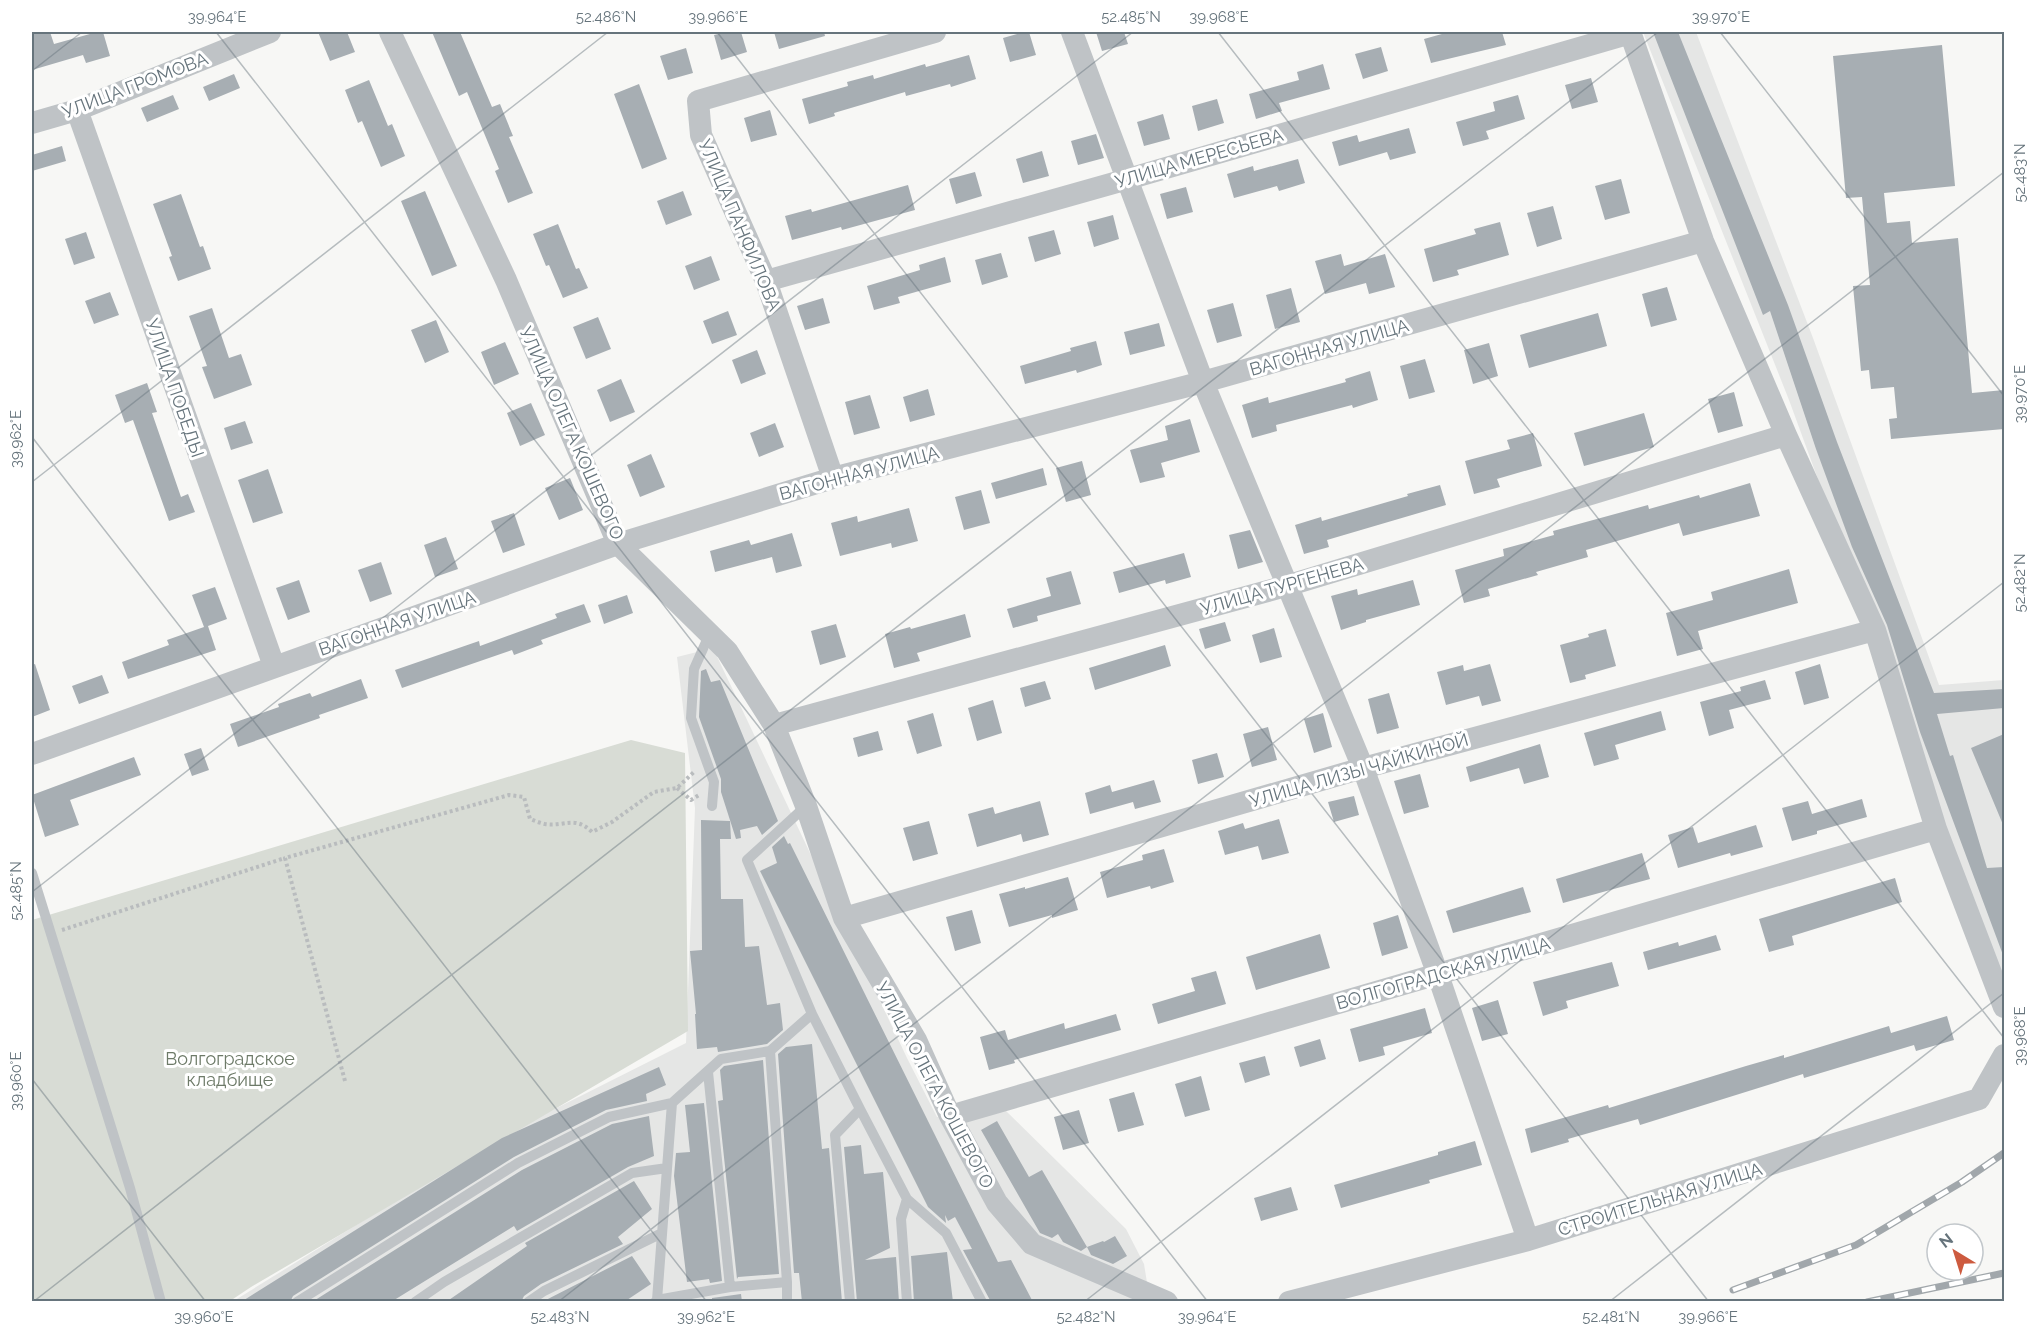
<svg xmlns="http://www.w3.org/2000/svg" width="2036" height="1333" viewBox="0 0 2036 1333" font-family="Raleway,sans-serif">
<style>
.built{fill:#e5e6e5}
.green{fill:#d8dcd5}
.building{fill:#a7aeb3}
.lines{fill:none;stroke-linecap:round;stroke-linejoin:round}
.path{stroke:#b9bcbe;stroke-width:4;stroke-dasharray:3 3;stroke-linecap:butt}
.lane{stroke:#bfc3c6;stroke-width:10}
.street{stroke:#bfc3c6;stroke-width:22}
.rail-casing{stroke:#a1a7ab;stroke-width:7}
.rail{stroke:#fff;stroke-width:4.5;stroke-dasharray:14;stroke-linecap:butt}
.ticks{fill:none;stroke:#66747c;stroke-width:1.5;stroke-opacity:0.45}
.labels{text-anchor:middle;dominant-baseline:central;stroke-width:6;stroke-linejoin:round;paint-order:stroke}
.street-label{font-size:18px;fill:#66747c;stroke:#fff}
.park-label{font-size:18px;fill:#6d7a68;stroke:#fff}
.neatline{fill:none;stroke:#66747c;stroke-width:2}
.ticks-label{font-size:15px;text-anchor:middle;fill:#66747c}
</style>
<rect width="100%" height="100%" fill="#f7f7f5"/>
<!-- built -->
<path class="built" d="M1643,32H1696L1813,338L1939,685L2004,680V987L1789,400Z
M713,648L907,1058L937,1117L1005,1110L1126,1229L1144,1264L1150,1301L232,1302L495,1139L686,1043L695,808L677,657Z"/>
<!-- green -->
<path class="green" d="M631,740L685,753L688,1031L251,1287L230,1301L32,1302V920Z"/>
<!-- building -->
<path class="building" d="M32,32H50L54,44L97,32H103L110,56L86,63L83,55L32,70Z
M318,32H347L355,52L330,61Z
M432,32H460L492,107L500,104L513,136L509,137L533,193L508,203L495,171L499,169L467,92L459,96Z
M727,32H741L747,52L721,60L714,35Z
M774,32H824L825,36L779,49Z
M1024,32H1029L1036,55L1010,62L1003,38Z
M1096,32H1124L1128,44L1102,51Z
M1449,32H1502L1506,45L1431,63L1424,39Z
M1653,32H1678L1788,305L1837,442L1934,693L2004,689V708L1937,714L1950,756L1953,755L1987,868L2004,867V955H2003L1920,732L1887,625L1852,547L1816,449L1770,311L1763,315Z
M1942,45L1955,186L1884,193L1887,223L1910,221L1912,243L1958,238L1972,393L2004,390V429L1891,439L1889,419L1897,418L1894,387L1871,389L1869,370L1861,371L1853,286L1870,285L1862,197L1846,198L1833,56Z
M1381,47L1388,71L1363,79L1355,54Z
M686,48L693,73L668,80L660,56Z
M969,55L976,79L951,87L950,84L906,96L905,92L834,113L835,116L809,124L802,99L848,86L847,82L873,75L874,79L925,64L926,67Z
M1323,64L1330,89L1279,103L1282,111L1256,119L1249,94L1299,80L1297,72Z
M234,74L240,88L209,101L203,87Z
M1591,78L1598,102L1572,109L1565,85Z
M369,80L388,126L392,124L405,156L381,167L362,121L358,123L345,90Z
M639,84L667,159L642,169L614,94Z
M173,95L179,109L147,122L141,108Z
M1518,95L1525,119L1486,131L1489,139L1463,146L1456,122L1495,111L1493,102Z
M1217,99L1224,123L1198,131L1192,106Z
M770,110L777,135L751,142L744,118Z
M1163,114L1170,139L1144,146L1137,122Z
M1409,128L1416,153L1390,160L1387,152L1339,166L1332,142L1357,135L1359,142Z
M1096,134L1104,158L1078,165L1071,141Z
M62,146L66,161L32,171V155Z
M1042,151L1049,176L1023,183L1016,159Z
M1298,159L1305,183L1279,191L1277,186L1234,198L1227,174L1253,166L1254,171Z
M975,172L982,196L956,204L949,179Z
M1621,179L1630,213L1605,220L1595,186Z
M908,185L915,210L842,230L841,227L792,240L785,216L811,209L812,212Z
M1186,187L1193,212L1167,219L1160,194Z
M425,191L457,266L432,276L401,201Z
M683,191L692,215L666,225L657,201Z
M181,194L200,247L203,246L211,269L178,281L169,257L172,256L153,204Z
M1553,206L1562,239L1537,247L1527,213Z
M1113,215L1119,239L1094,247L1087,222Z
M1500,222L1509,255L1457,270L1459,275L1433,282L1424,249L1476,234L1474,229Z
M558,224L576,269L579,268L588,288L563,298L549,265L546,266L533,234Z
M1054,230L1061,254L1035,262L1028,237Z
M86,232L95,258L74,265L65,239Z
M1001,253L1008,277L982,285L975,260Z
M1341,254L1344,266L1385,254L1395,287L1369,294L1366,283L1325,294L1315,261Z
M711,256L720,280L694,290L685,266Z
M945,257L951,282L898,297L900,303L874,310L867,286L920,270L919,265Z
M1667,287L1677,320L1651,327L1642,294Z
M1291,288L1300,322L1275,329L1266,295Z
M110,292L119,315L94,324L85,301Z
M823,298L830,323L805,330L797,306Z
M1233,303L1242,336L1217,343L1207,310Z
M212,308L229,358L241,354L252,385L214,399L202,367L207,366L189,316Z
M728,311L737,335L712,344L703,321Z
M1598,313L1607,346L1529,368L1520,335Z
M598,317L611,349L586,359L573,327Z
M436,320L449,352L425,363L411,330Z
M1159,323L1165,346L1130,355L1124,332Z
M1096,341L1102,365L1077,373L1076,370L1025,384L1020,366L1071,351L1070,348Z
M505,342L519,374L494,385L481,352Z
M1489,343L1498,376L1473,384L1464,350Z
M757,350L766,374L741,384L732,360Z
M1425,359L1435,392L1409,399L1400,366Z
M1370,371L1378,400L1353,408L1352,405L1276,425L1277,431L1252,438L1242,405L1268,397L1269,403L1346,382L1345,379Z
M621,379L635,412L610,422L597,390Z
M147,383L157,412L152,413L181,497L188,494L195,512L169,521L133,420L125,423L115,395Z
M928,389L935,415L910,422L903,397Z
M1734,392L1743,426L1718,433L1708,399Z
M870,395L880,428L854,435L845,402Z
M531,403L545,435L520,446L507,413Z
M1644,413L1654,447L1584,466L1574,433Z
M1190,419L1200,452L1161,463L1165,477L1140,483L1130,450L1168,440L1165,426Z
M245,421L253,443L231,450L224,428Z
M775,423L784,447L759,457L750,433Z
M1533,433L1542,466L1497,479L1500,487L1474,494L1465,461L1510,449L1507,440Z
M651,454L665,487L640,497L627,465Z
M1082,461L1091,495L1066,502L1056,468Z
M1043,468L1047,485L996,499L991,483Z
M268,469L283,513L253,523L238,480Z
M570,478L583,510L559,520L545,488Z
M1750,483L1760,516L1683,536L1679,523L1586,550L1588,557L1536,572L1538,575L1488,589L1490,596L1464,603L1455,570L1504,556L1503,549L1554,535L1553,531L1648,505L1649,509L1699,495L1700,498Z
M1440,485L1446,505L1327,540L1329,547L1304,554L1295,525L1321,517L1322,521L1408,496L1407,494Z
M981,490L990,523L964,530L955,497Z
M909,508L918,541L892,548L891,543L840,556L831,523L857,516L858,522Z
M514,513L525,545L503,553L491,521Z
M1250,530L1263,562L1238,569L1229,535Z
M792,533L802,566L776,573L772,557L715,572L710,551L749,540L751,545Z
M446,537L458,569L435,577L424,545Z
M1184,553L1191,577L1166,584L1165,580L1119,593L1113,572Z
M381,562L392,594L370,602L358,570Z
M1789,569L1798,603L1698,631L1703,649L1677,656L1666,613L1713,600L1711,592Z
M1071,571L1081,604L1037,616L1038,621L1013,628L1007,609L1051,596L1046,578Z
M299,580L310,612L288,620L276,588Z
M1413,580L1420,605L1366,620V622L1341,630L1331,596L1357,589L1358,595Z
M215,587L227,619L208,626L216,650L128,679L122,662L169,645L167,640L204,627L192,595Z
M627,595L633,613L604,624L598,605Z
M584,604L591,622L541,640L543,644L514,655L512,650L402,688L395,670L479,641L480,646L557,618L555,614Z
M965,614L971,637L917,653L920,661L894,668L885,634L910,627L911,629Z
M1225,622L1231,641L1205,649L1199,629Z
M836,624L846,657L820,665L811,631Z
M1274,628L1282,657L1260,663L1252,635Z
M1606,629L1616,666L1585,675L1586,679L1570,683L1560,645L1589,637L1588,634Z
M1165,645L1171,666L1095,690L1089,668Z
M35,664L50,710L32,717V665Z
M1490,664L1501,701L1482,706L1479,696L1446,705L1437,672L1463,665L1464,671Z
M1820,664L1829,698L1804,705L1795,672Z
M706,669L711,682L720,680L778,821L762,835L757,826L740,830L741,838L736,839L721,792V779L699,717L701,671Z
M102,675L109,693L79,704L72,686Z
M361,679L368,698L319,715L320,718L238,747L230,724L279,707L278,704L310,693L312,697Z
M1765,680L1771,699L1729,710L1734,728L1709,736L1700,702L1741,691L1740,687Z
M1045,681L1051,699L1025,707L1020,688Z
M1389,693L1399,728L1377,734L1368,699Z
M993,700L1002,733L977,741L968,708Z
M1661,711L1666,730L1615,745L1619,759L1594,766L1584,733Z
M933,713L942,746L917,754L907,721Z
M1323,713L1332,747L1314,753L1304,719Z
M1268,727L1277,760L1252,767L1243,734Z
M878,731L883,750L858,757L853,738Z
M2004,734V827L1971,748Z
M1540,744L1549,777L1524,784L1519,768L1470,782L1466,767Z
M201,748L209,770L192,776L184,754Z
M1217,753L1224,777L1198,784L1192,760Z
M134,757L141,775L70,800L79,825L45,837L32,795Z
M1420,774L1429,807L1404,814L1394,781Z
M1154,780L1161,802L1135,809L1133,802L1090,814L1085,793L1110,785L1112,792Z
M1354,796L1359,815L1334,822L1328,802Z
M1862,799L1867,817L1817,831V834L1792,841L1782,808L1808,801L1812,814Z
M1040,801L1049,835L1023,842L1021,834L977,847L968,814L993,807L995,814Z
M1279,819L1289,853L1262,860L1258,846L1225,855L1218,831L1243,823L1245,829Z
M701,820L730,821L731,839H720L721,899H743L745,947L759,946L767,1005L780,1003L783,1030L767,1044L718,1052L717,1047L697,1049L695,1014H696L690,951L702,950Z
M929,821L938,854L913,861L903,828Z
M1756,825L1763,847L1731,856L1730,853L1678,868L1668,835L1693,827L1698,843Z
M784,836L788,844L790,843L998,1262L1011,1260L1033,1302H991L963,1250L972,1249L955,1217L948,1221L945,1215L946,1223L928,1207L760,871L777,863L772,847Z
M1164,849L1174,882L1151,889L1150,886L1107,898L1100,872L1143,860L1142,855Z
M1642,853L1650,879L1563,903L1556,879Z
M1068,877L1078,910L1052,918V915L1009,927L999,894L1025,887V889Z
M1895,878L1902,902L1792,936L1794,945L1769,952L1759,919Z
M1523,887L1531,912L1453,933L1446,911Z
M972,910L981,943L955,951L946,917Z
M1398,915L1408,948L1382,956L1373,923Z
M1320,934L1330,968L1256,990L1246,957Z
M1716,935L1721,950L1648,970L1643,952L1678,942L1679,946Z
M1612,962L1619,986L1566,1001L1568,1008L1543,1016L1533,982Z
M1216,971L1226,1004L1158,1024L1152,1004L1195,991L1191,978Z
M1498,1000L1508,1034L1482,1041L1472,1008Z
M1425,1008L1432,1033L1383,1047L1385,1055L1359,1062L1350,1029Z
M1116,1014L1121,1030L1014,1060L1015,1063L989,1070L980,1037L1005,1030L1008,1040L1064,1023L1065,1029Z
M1947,1016L1954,1040L1916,1051L1914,1045L1804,1078L1803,1074L1640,1125L1638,1119L1568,1139L1569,1142L1531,1153L1525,1129L1608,1105L1609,1108L1746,1066L1784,1055V1058L1889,1026L1891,1033Z
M1320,1039L1326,1059L1300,1067L1294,1047Z
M812,1044L822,1149L829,1148L842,1302H802L799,1273H794L778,1054L786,1047Z
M1265,1056L1270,1075L1245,1083L1239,1063Z
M763,1060L779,1274L738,1277L737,1279L718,1101L723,1100L720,1070L724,1066Z
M659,1067L666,1085L646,1094L647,1101L606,1110L514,1157L293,1296L290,1302H241L502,1138Z
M1201,1076L1210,1110L1185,1117L1175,1084Z
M1134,1092L1144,1125L1118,1132L1109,1099Z
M704,1103L722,1281L710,1283L709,1279L687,1282L674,1176L676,1153L690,1152L685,1105Z
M1079,1110L1089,1143L1063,1150L1054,1117Z
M649,1116L654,1156L628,1167L517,1231L514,1226L391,1302H312L522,1170L612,1124Z
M997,1121L1029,1177L1042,1170L1087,1247L1081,1251L1063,1242L1058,1234L1052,1238L1040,1233L981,1130Z
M1475,1141L1482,1165L1429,1180L1430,1183L1341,1208L1334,1185L1438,1155V1152Z
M861,1145L864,1174L883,1172L890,1248L865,1260L896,1257L899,1302H857L844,1147Z
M634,1181L652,1209L618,1237L623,1244L541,1284L524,1296L521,1302H446L527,1246L525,1243Z
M1291,1187L1298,1210L1261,1221L1254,1198Z
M1115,1236L1127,1256L1113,1264L1091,1255L1087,1247L1103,1241L1104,1242Z
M947,1252L953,1302H914L911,1256Z
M632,1256L651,1284L624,1302H542Z
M741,1294L742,1302H712V1298Z"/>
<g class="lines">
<!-- path -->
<path class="path" d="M677,788L691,800L699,795
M62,930L285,858
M345,1081L285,858L509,795L524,797L530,819C535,821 540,823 545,824C564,827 575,815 592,832L612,822L654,792L677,788L695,771"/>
<!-- lane -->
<path class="lane" d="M710,633L694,669L691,718L714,782L712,806
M32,873L130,1188L161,1302
M812,1014L860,1109L835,1135L850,1302
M770,1051L787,1282V1302
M708,1072L730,1287
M860,1109L907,1199L946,1233L982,1302
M907,1199L901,1219L907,1302
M657,1300L730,1287L787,1282
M297,1302L518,1163L609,1117L672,1103
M415,1302L444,1282L632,1173L667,1168
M528,1302L544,1291L662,1233
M655,1302L657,1300L672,1103L721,1059L770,1051L812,1014L747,860L806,806"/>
<!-- street -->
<path class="street" d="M390,32L506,280L618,544L727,651L774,725L806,806L844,918L916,1040L950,1116L997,1203L1032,1244L1167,1302
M1072,32L1203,382L1363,768L1438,975L1528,1240
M1630,32L1703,241L1786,435L1875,630L1936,829L2004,1007
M77,110L274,666
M32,123L77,110L270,32
M766,281L1128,179L1631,33
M833,478L766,281L701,135L698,101L935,32
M774,725L1286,586L1786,435
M32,754L618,544L833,478L1203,382L1703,241
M844,918L1363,768L1875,630
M950,1116L1936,829
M1289,1302L1528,1240L1979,1099L2004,1055"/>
<defs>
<path id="rail" d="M1733,1290L1856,1245L1962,1182L2004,1153
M1867,1302L2004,1273"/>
</defs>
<!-- rail casing -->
<use href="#rail" class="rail-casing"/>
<!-- rail -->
<use href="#rail" class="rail"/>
</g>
<!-- ticks -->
<path class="ticks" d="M216,32L1208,1302M717,32L1709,1302M1218,32L2004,1038M1720,32L2004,396M32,71L82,32M32,437L707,1302M32,482L608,32M32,892L1133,32M32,1079L206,1302M33,1302L1658,32M558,1302L2004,172M1084,1302L2004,582M1609,1302L2004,993"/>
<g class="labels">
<!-- street labels -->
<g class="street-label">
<text transform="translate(135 85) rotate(-21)">УЛИЦА ГРОМОВА</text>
<text transform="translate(1199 158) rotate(-16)">УЛИЦА МЕРЕСЬЕВА</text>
<text transform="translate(740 225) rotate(67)">УЛИЦА ПАНФИЛОВА</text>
<text transform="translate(1329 347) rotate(-16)">ВАГОННАЯ УЛИЦА</text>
<text transform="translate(175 388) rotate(71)">УЛИЦА ПОБЕДЫ</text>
<text transform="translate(572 433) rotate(66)">УЛИЦА ОЛЕГА КОШЕВОГО</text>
<text transform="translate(859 473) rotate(-15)">ВАГОННАЯ УЛИЦА</text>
<text transform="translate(1282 586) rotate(-16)">УЛИЦА ТУРГЕНЕВА</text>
<text transform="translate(397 623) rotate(-19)">ВАГОННАЯ УЛИЦА</text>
<text transform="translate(1359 770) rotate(-16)">УЛИЦА ЛИЗЫ ЧАЙКИНОЙ</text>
<text transform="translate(1443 973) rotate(-16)">ВОЛГОГРАДСКАЯ УЛИЦА</text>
<text transform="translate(935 1085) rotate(62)">УЛИЦА ОЛЕГА КОШЕВОГО</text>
<text transform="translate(1660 1199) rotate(-17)">СТРОИТЕЛЬНАЯ УЛИЦА</text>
</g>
<!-- park labels -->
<g class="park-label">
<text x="230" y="1058">Волгоградское<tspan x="230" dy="21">кладбище</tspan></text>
</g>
</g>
<!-- border -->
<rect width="2036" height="1333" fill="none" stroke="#ffffff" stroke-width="66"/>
<!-- north arrow -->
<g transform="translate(1955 1252) rotate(322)"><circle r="28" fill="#ffffff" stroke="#c2c7cb" stroke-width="1.5"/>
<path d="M0-4.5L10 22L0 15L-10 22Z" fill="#cd5b3f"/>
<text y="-9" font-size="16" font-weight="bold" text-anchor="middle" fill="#66747c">N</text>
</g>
<rect x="33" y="33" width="1970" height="1267" class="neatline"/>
<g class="ticks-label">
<text x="217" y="22">39.964°E</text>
<text x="606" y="22">52.486°N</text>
<text x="718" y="22">39.966°E</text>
<text x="1131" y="22">52.485°N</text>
<text x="1219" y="22">39.968°E</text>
<text x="1721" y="22">39.970°E</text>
<text transform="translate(2020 173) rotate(-90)" y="5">52.483°N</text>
<text transform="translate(2020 394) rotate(-90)" y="5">39.970°E</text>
<text transform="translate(16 439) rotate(-90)" y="5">39.962°E</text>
<text transform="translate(2020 583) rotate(-90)" y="5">52.482°N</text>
<text transform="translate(16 891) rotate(-90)" y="5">52.485°N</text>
<text transform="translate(2020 1036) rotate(-90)" y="5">39.968°E</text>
<text transform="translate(16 1081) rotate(-90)" y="5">39.960°E</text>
<text x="204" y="1322">39.960°E</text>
<text x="560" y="1322">52.483°N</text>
<text x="706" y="1322">39.962°E</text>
<text x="1086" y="1322">52.482°N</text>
<text x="1207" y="1322">39.964°E</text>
<text x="1611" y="1322">52.481°N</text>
<text x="1708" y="1322">39.966°E</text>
</g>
</svg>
